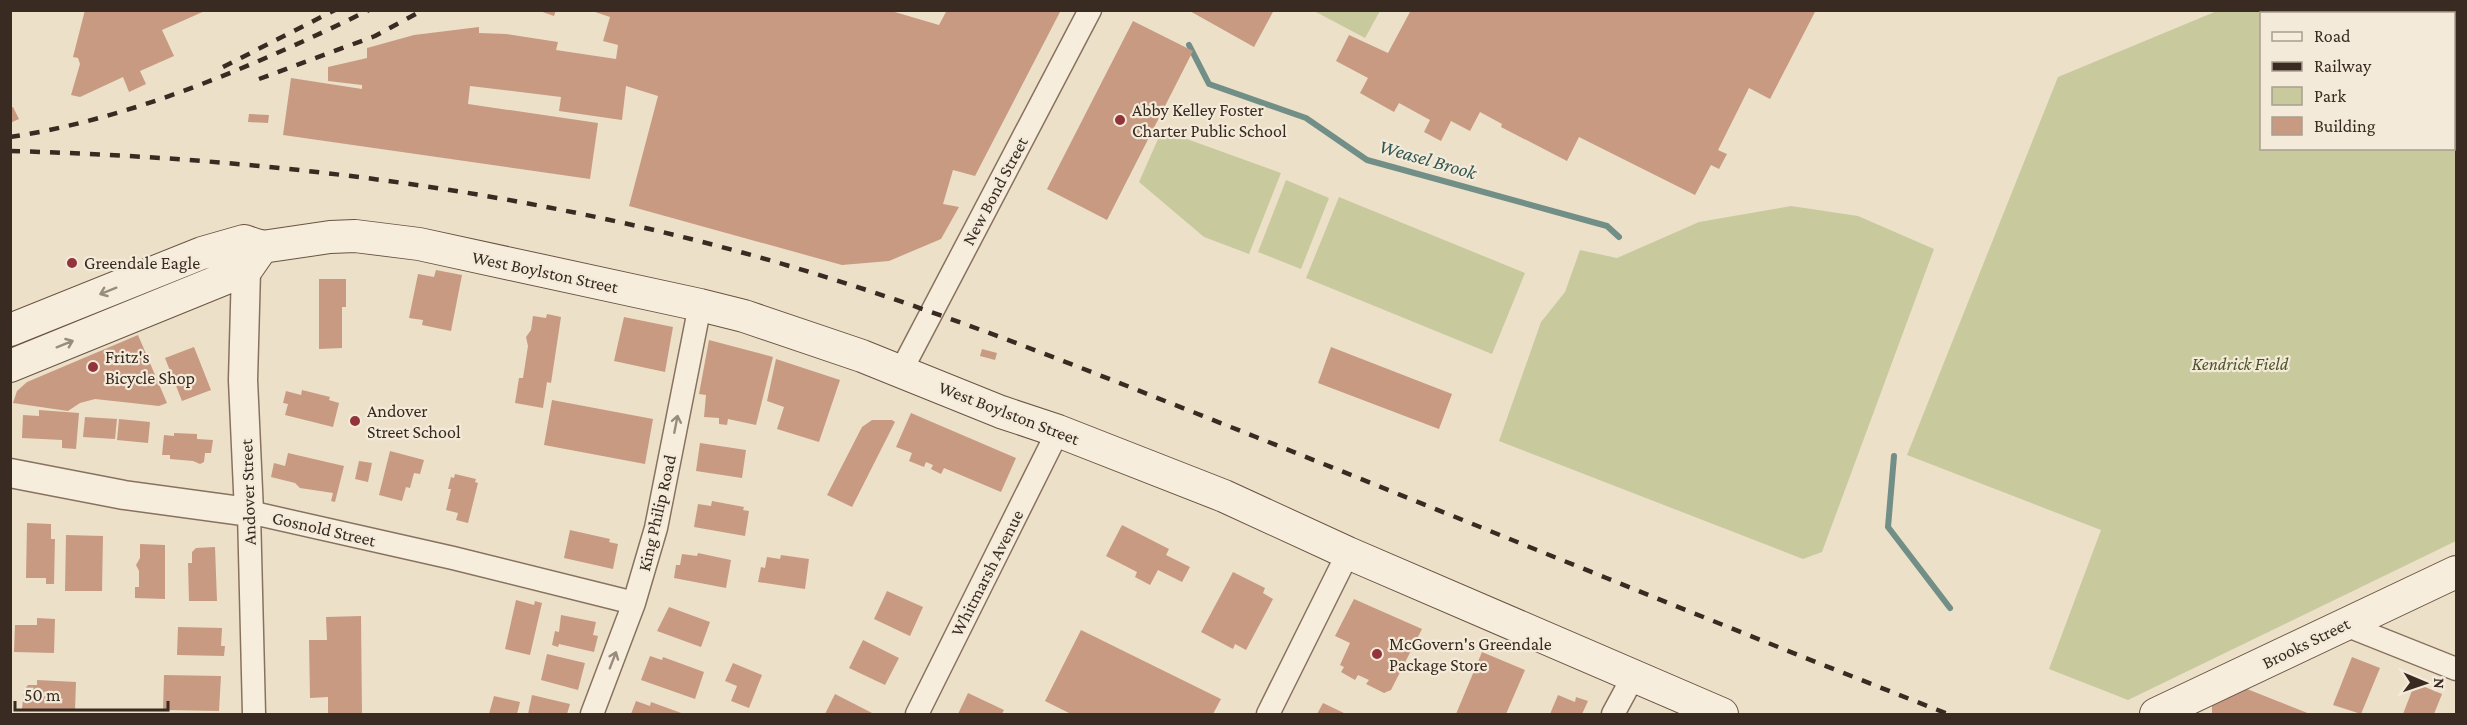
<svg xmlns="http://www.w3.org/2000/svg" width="2467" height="725" viewBox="0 0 2467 725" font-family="'Crimson Pro',serif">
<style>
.park{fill:#c8ca9e;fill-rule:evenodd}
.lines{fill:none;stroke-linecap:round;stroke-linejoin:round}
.stream{stroke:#718f86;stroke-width:6}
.building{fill:#c89a82}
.minor-casing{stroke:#88725f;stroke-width:25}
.tertiary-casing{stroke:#88725f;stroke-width:31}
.secondary-casing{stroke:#6a5342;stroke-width:34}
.minor{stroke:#f7eddc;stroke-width:22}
.tertiary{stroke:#f7eddc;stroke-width:28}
.secondary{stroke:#f7eddc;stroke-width:32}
.rail{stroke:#392b21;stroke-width:4.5;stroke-dasharray:10 10;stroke-linecap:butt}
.oneway{stroke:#988c7e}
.poi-dot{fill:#93333a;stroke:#f4ead9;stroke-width:2}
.labels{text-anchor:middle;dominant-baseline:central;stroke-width:4.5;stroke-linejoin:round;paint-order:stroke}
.poi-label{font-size:18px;fill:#392b21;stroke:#f4ead9;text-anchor:start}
.street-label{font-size:18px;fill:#392b21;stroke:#f4ead9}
.park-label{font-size:18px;font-style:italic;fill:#4c5429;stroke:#f4ead9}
.water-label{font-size:20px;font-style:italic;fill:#325853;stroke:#f4ead9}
</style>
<rect width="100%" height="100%" fill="#ece0c9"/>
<!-- park -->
<path class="park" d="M1314,11H1380L1365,38Z
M2217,11H2456V541L2128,700L2049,669L2101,530L1907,455L2058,77ZM2262,14H2454V148H2262Z
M1162,130L1281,173L1249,254L1204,237L1139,182Z
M1286,180L1329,198L1301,269L1258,252Z
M1339,197L1525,273L1492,354L1306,278Z
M1791,206L1858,216L1934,249L1822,552L1803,559L1499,441L1541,322L1565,292L1580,250L1617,258L1699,222Z"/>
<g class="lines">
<!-- stream -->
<path class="stream" d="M1189,45L1209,84L1306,118L1367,160L1607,226L1619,237
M1894,456L1888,527L1950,608"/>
</g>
<!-- building -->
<path class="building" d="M85,10H207L162,30L174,56L140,71L146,84L129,92L123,77L80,97L71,95L80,64L78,58L73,57Z
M537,10H556L554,16Z
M589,10H888L939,25L947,10H1061L975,176L953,170L943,204L959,207L941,239L889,261L842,265L629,206L658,96L626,86L622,120L559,111L561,97L470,86L468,104L598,123L590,179L283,135L291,78L362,89V85L328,81V67L367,58V48L414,35L479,27V33L506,34L558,42L556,50L616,59L618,45L603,41L610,17Z
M1188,10H1274L1254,47Z
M1411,10H1816L1770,99L1749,88L1718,150L1727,154L1719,169L1711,165L1695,195L1579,137L1567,161L1501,127L1502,124L1480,112L1470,131L1451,121L1441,141L1424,132L1430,120L1399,103L1394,112L1360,93L1368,78L1336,61L1349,35L1388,53Z
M1133,21L1193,51L1107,220L1047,189Z
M13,107L19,119L10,123V108Z
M249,114L269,115L268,123L248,122Z
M436,270L462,275L451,331L422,325L423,320L409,318L418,274L434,277Z
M319,279H346V307H342V348L319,349Z
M547,314L561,317L551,383L547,382L543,408L515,403L519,378H523L528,346L526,337L531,330L533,316L546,318Z
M624,317L673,327L665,372L614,361Z
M138,335L167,403L159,406L95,399L80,403L68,411L13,403L17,391L27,382Z
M709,340L773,357L756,425L728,419L727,425L719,424V418L704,417L706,395L699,394Z
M194,347L211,390L182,401L165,358Z
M1331,347L1452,394L1439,429L1318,383Z
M982,349L997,353L995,360L980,356Z
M776,359L840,380L819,442L777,429L784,407L767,401Z
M302,390L330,397L329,400L339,403L333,427L285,415L288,404L283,403L286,391L301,395Z
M552,400L653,419L645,464L544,445Z
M39,410L79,413L76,449L62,448V440L22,438L23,415L39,416Z
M911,413L1016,458L1001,492L944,468L941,474L931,469L933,465L926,462L924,467L909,461L912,453L896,447Z
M85,417L117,419L115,439L83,437Z
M119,419L150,422L148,443L117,440Z
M872,420H892L895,422L852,507L827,495L862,427Z
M174,433L197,434V439L213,440L211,453H205L204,462L200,464L193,461L170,459V455H162L164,435L174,436Z
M700,443L746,450L742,478L696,471Z
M390,451L424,460L420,474L414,473L410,488L406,487L402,501L379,495Z
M288,453L344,466L335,502L331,501L333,493L300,488L295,483L271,477L274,463L285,466Z
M359,461L372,463L368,482L355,479Z
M455,474L476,479L475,482L478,483L468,523L456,520L458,513L446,510L451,489H448L451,477L454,478Z
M712,501L744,507L743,510L749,511L745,536L694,527L698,504L711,506Z
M27,523L51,524V539H55L54,584H46V578H26Z
M1122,525L1169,549L1166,555L1190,567L1182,582L1158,570L1150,585L1135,577L1137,572L1106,556Z
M570,530L610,539L609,542L618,544L613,569L564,558Z
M66,535L103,536L102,591H65Z
M140,544L165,545V599L135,598V587H139V571L136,565L140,558Z
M215,547L217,601H189L188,563H192V552L196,548Z
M698,553L731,560L726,588L674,578L676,565H680L682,554L697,556Z
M781,555L809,559L805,589L758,582L761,567L765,568L767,557L780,559Z
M1233,572L1265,588L1263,593L1273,599L1246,650L1235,644L1233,649L1201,632Z
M887,591L923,607L910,636L874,619Z
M1354,599L1422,629L1391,690L1384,693L1366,684L1369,680L1358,675L1355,680L1341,672L1344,667L1340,665L1350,643L1335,636Z
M516,600L534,605L535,601L542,603L530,655L505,649Z
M669,607L710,622L701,647L657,631Z
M561,615L596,622L593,635L598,636L594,652L559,644L558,647L552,645L555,631L559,632Z
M361,616L362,714H328V697L310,698L309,640H327L326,617Z
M37,618L55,619L54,653L14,652L15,625H37Z
M178,627L222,628L221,646H225L224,656L177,655Z
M1081,630L1221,699L1213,714H1071L1045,701Z
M863,640L899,658L885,685L849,668Z
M1482,652L1525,670L1506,714H1456Z
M547,654L585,663L578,690L541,680Z
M650,656L662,660L663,657L704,672L695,699L641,680Z
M2352,657L2380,668L2361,714L2333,705Z
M733,663L762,675L749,708L731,701L737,686L725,681Z
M164,675L221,676L219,711L163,710Z
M37,680L76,682L75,711L22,709L24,690L28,685H37Z
M2415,683L2442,694L2434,714H2403Z
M2247,689L2310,714H2212V706Z
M968,693L1004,710L1002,714H958Z
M835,694L874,714H825Z
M532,695L570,704L567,714H528Z
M1558,695L1575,702L1576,697L1588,701L1582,714H1550Z
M494,696L520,702L517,714H489Z
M636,701L650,706L651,702L684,714H631Z
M1323,703L1346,714H1317Z"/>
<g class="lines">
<defs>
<path id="minor" d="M901,371L1090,10
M2343,624L2456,669
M254,714L249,512L453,558L634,603
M592,714L634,603L656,528L700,305
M917,714L1058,431
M1268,714L1348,553
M1613,714L1633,677"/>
<path id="tertiary" d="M10,473L124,495L249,512L243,380L246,270"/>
<path id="secondary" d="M10,330L202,253L244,241L262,247L330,237L355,236L419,244L700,305L744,316L862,356L1001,412L1058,431L1224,496L1348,553L1722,714
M10,366L246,270L262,247
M2156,714L2456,572"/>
</defs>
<!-- minor casing -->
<use href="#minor" class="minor-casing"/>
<!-- tertiary casing -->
<use href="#tertiary" class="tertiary-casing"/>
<!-- secondary casing -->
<use href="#secondary" class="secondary-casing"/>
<!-- minor -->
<use href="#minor" class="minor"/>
<!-- tertiary -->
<use href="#tertiary" class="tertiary"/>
<!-- secondary -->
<use href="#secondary" class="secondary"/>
<!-- rail -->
<path class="rail" d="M223,67L335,10
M259,79L375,36L423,10
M10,137C132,119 259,64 369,10
M10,151C272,158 535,191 786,265C947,312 1101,376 1256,437C1487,529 1717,624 1948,714"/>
</g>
<!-- one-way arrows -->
<defs><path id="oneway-shaft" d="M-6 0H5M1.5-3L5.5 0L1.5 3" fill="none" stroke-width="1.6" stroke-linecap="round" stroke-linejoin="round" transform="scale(1.5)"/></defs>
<g class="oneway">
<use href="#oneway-shaft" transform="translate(108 291) rotate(158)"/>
<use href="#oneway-shaft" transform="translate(65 344) rotate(-22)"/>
<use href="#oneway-shaft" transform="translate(676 424) rotate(-79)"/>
<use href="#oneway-shaft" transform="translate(613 660) rotate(-69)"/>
</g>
<!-- markers -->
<g class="poi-dot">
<circle cx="1120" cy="120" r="6"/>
<circle cx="72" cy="263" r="6"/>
<circle cx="93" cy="367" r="6"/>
<circle cx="355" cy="421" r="6"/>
<circle cx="1377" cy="654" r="6"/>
</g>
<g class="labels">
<!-- poi labels -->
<g class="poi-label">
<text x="1132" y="110">Abby Kelley Foster<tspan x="1132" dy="21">Charter Public School</tspan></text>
<text x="84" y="263">Greendale Eagle</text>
<text x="105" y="357">Fritz's<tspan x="105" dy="21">Bicycle Shop</tspan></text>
<text x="367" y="411">Andover<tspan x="367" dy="21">Street School</tspan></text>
<text x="1389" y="644">McGovern's Greendale<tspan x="1389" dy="21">Package Store</tspan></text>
</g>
<!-- street labels -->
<g class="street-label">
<text transform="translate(995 191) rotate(-62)">New Bond Street</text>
<text transform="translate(545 272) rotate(12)">West Boylston Street</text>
<text transform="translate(1009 413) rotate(21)">West Boylston Street</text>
<text transform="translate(248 492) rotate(-92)">Andover Street</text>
<text transform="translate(657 513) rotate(-77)">King Philip Road</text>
<text transform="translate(324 529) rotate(13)">Gosnold Street</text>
<text transform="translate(987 573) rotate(-63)">Whitmarsh Avenue</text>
<text transform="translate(2306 643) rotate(-26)">Brooks Street</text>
</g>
<!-- park labels -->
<g class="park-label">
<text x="2240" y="364">Kendrick Field</text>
</g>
<!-- water labels -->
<g class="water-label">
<text transform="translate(1428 159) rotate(16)">Weasel Brook</text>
</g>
</g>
<!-- border -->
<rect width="2467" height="725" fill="none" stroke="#392b21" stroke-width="24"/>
<!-- legend -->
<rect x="2260" y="12" width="195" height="138" fill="#f4ead9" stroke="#a99e8f" stroke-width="1.5"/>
<rect x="2272" y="32" width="30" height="9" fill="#f7eddc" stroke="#a99e8f" stroke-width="1.5"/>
<text x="2314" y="42" font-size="18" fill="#392b21">Road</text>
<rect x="2272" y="62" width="30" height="9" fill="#392b21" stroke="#a99e8f" stroke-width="1.5"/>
<text x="2314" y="72" font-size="18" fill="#392b21">Railway</text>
<rect x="2272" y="87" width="30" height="18" fill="#c8ca9e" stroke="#a99e8f" stroke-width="1.5"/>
<text x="2314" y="102" font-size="18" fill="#392b21">Park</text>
<rect x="2272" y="117" width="30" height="18" fill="#c89a82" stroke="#a99e8f" stroke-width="1.5"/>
<text x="2314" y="132" font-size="18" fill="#392b21">Building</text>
<!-- north arrow -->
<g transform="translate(2425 683) rotate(92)" stroke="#f4ead9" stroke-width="4.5" paint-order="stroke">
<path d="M0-4.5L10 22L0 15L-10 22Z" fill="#392b21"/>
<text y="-9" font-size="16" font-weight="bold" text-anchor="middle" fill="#392b21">N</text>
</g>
<!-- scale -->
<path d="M15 701v9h153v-9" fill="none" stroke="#392b21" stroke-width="3"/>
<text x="24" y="701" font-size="18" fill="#392b21" stroke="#f4ead9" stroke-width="4.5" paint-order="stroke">50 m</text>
</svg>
